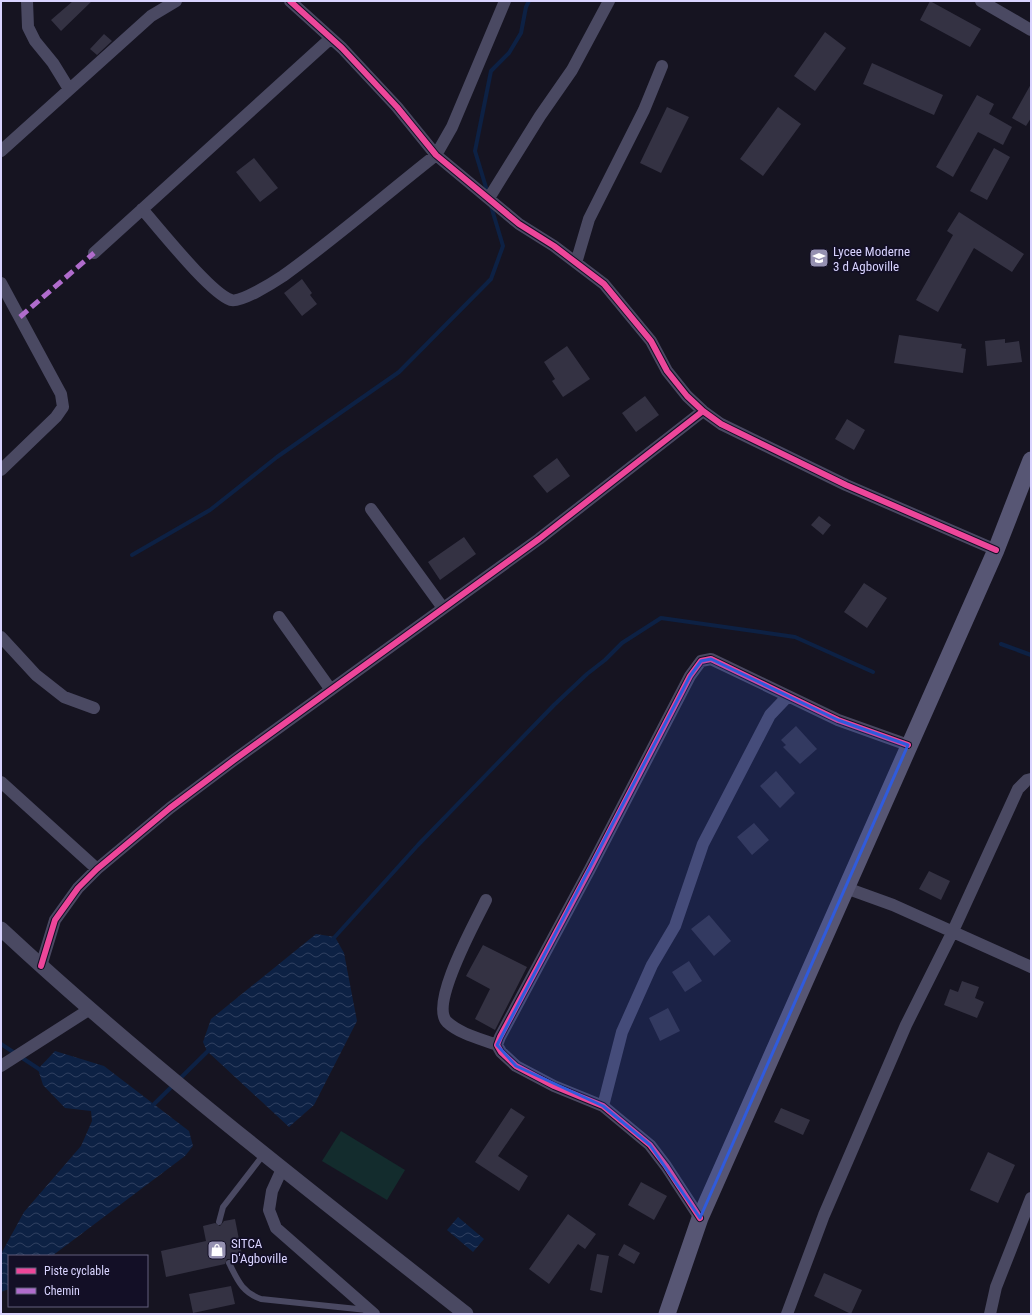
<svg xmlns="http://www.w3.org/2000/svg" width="1032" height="1315" viewBox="0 0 1032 1315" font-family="'Roboto Condensed',sans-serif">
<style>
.park{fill:#132c2d}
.water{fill:url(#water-waves)}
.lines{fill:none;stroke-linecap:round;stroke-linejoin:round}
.stream{stroke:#0d2144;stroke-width:4}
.building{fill:#343243}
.service{stroke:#4a4962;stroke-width:6}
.minor{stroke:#4a4962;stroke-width:12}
.tertiary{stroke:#4a4962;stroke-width:15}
.secondary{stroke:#575674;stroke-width:17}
.quiet{stroke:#b06ccc;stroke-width:5;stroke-dasharray:10 5;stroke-linecap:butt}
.cycleway-casing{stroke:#130f26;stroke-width:8}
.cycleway{stroke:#ed469a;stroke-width:6}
.marked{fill:#305bdc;fill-opacity:0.2;stroke:#305bdc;stroke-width:3;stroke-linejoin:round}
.labels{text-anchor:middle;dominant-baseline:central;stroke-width:3.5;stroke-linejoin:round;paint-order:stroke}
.poi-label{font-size:13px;fill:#d9d4ff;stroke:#130f26;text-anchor:start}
</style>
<defs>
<pattern id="water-waves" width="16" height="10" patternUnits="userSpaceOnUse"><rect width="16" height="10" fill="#0d2144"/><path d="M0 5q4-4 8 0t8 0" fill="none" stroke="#304060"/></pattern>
</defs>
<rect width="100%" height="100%" fill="#161421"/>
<!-- park -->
<path class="park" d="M341,1131L405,1170L387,1200L322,1161Z"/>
<!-- water -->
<path class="water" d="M316,934L335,937L344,953L357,1021L314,1105L289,1127L207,1051L203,1042L211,1019Z
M55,1051L104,1066L189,1131L193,1146L185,1156L52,1256H9V1289L1,1292V1254L24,1212L81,1146L92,1121L91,1111L65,1108L43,1085L38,1069Z
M458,1217L484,1239L473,1252L447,1230Z"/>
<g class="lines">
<!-- stream -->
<path class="stream" d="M488,194L475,151L491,71L509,53L521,33L526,7L529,1
M132,555L210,510L277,457L399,372L491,279L503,246L491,206
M1001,644L1031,655
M332,940L418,845L554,705L587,674L605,660L622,643L661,618L795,637L873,672
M1,1044L42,1071
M151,1107L210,1049"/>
</g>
<!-- building -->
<path class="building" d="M73,1H92L61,31L51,20Z
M930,1L981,29L970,47L920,20Z
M825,32L846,48L815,91L794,76Z
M104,34L112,41L97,55L90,49Z
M872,63L943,95L934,115L863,84Z
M1031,84V118L1026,126L1012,118Z
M977,95L994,104L989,114L1012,127L1003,145L978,132L953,177L936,167Z
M667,107L689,117L661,173L640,163Z
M778,107L801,124L763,176L740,159Z
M994,148L1010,157L987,200L970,191Z
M254,158L278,188L260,202L236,172Z
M959,212L1024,254L1012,272L974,248L938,312L916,300L953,235L947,231Z
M302,279L312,293L310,295L317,304L302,316L284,293Z
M899,335L962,344L961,348L966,349L963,373L894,363Z
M1005,339V343L1019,341L1022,362L987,366L985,341Z
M567,346L590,379L563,397L552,381L555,379L544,362Z
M645,396L659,415L636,432L622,413Z
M847,419L865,430L854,450L835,439Z
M557,458L570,476L547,493L533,476Z
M819,516L831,525L823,535L811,525Z
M464,537L476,554L440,580L428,562Z
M864,583L887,598L867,628L844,612Z
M796,726L817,749L800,764L783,747L786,745L781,740Z
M776,771L795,793L780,808L760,786Z
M754,823L769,840L752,855L737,837Z
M929,871L950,881L941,900L919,889Z
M709,915L731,941L714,956L691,929Z
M483,945L527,967L495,1030L475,1019L490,989L466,976Z
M689,961L702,981L685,992L672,972Z
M962,981L979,987L975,998L984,1002L977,1018L944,1005L950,989L958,992Z
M668,1008L680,1031L660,1041L649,1018Z
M511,1108L525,1117L498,1156L528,1176L519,1191L475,1162Z
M781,1108L810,1120L803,1135L774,1122Z
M988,1152L1015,1165L998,1203L970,1190Z
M641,1182L667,1196L654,1220L628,1205Z
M568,1214L596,1234L585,1249L578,1244L549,1284L529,1269Z
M235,1219L243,1260L233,1262L231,1259H227L225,1264L166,1277L161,1251L206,1241L203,1226L215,1223L220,1226L224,1221Z
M624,1244L640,1253L634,1264L618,1255Z
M597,1254L609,1256L602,1293L590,1290Z
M824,1273L862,1290L851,1314L814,1296Z
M231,1286L235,1304L193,1313L189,1294Z"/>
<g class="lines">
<!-- service -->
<path class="service" d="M219,1222L223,1207L264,1154
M229,1263C238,1281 242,1292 261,1299L367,1310"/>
<!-- minor -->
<path class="minor" d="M27,1L28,27L35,41L53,63L69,89
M290,1L342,48L397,107L436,155L519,224L554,246L604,284L651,341L667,371L687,396L703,411L721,424L846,485L996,550
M981,1L1031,30
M1,151L151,16L176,1
M489,198L540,116L572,70L609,1
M142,209C159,228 210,293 231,300C241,303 274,282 283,276C336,238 385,195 436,155L452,127L505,1
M94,253L331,38
M576,263L589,219L644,110L662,66
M1,283L61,394L63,407L56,417L1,470
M371,509L443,608
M279,617L331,690
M1,637L36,675L64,697L94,708
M1,782L97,869
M846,888L893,905L1031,967
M486,900C476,921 429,1004 447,1022C460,1034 481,1039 497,1045
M41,966L55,920L78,888L97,869L170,808L234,760L539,539L703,411
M1,1066L90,1009
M603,1106L622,1032L652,965L675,926L703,844L770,715L788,696
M282,1169L272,1191L269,1210L276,1228L374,1314
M700,1218L666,1166L650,1145L603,1106L554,1086L516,1066L501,1052L497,1045L500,1037L590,869L690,676L701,661L711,659L838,720L908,745
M787,1314L824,1215L906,1025L953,931L1018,789L1027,780L1031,779
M990,1314L996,1287L1031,1198"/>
<!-- tertiary -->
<path class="tertiary" d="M1,929C148,1066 308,1189 466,1314"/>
<!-- secondary -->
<path class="secondary" d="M667,1314L700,1218L996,550L1031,460"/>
<!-- quiet -->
<path class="quiet" d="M20,317L94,253"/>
<defs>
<path id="cycleway" d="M290,1L342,48L397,107L436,155L519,224L554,246L604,284L651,341L667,371L687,396L703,411L721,424L846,485L996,550
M41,966L55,920L78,888L97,869L170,808L234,760L539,539L703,411
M700,1218L666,1166L650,1145L603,1106L554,1086L516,1066L501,1052L497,1045L500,1037L590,869L690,676L701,661L711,659L838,720L908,745"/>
</defs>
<!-- cycleway casing -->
<use href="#cycleway" class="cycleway-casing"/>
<!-- cycleway -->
<use href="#cycleway" class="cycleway"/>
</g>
<!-- marked area -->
<path class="marked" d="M711,659L838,720L908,745L700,1218L650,1145L603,1106L516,1066L497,1045L690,676L701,661Z"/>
<!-- icons -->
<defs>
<symbol id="school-square" viewBox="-11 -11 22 22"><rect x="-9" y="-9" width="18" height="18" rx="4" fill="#9591b1" stroke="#130f26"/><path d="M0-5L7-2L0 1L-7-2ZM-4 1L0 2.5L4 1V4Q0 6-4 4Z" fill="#fff"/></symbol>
<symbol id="shop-square" viewBox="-11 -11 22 22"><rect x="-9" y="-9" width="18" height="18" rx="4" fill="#9591b1" stroke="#130f26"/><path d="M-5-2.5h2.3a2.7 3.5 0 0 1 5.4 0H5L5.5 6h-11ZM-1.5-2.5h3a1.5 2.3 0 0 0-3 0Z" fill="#fff"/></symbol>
</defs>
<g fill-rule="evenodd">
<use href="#school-square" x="808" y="247" width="22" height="22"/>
<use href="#shop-square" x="206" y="1239" width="22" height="22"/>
</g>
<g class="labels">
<!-- poi labels -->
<g class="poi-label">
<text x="833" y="251">Lycee Moderne<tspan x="833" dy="15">3 d Agboville</tspan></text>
<text x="231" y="1243">SITCA<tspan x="231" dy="15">D'Agboville</tspan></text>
</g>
</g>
<!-- border -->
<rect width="1032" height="1315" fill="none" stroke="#d9d4ff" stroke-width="4"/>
<!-- legend -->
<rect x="8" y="1255" width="140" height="52" fill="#130f26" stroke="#625e7d"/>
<rect x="16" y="1268" width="20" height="6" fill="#ed469a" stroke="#625e7d"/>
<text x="44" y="1275" font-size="12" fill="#d9d4ff">Piste cyclable</text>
<rect x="16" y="1288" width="20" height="6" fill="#b06ccc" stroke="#625e7d"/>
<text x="44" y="1295" font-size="12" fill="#d9d4ff">Chemin</text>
</svg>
